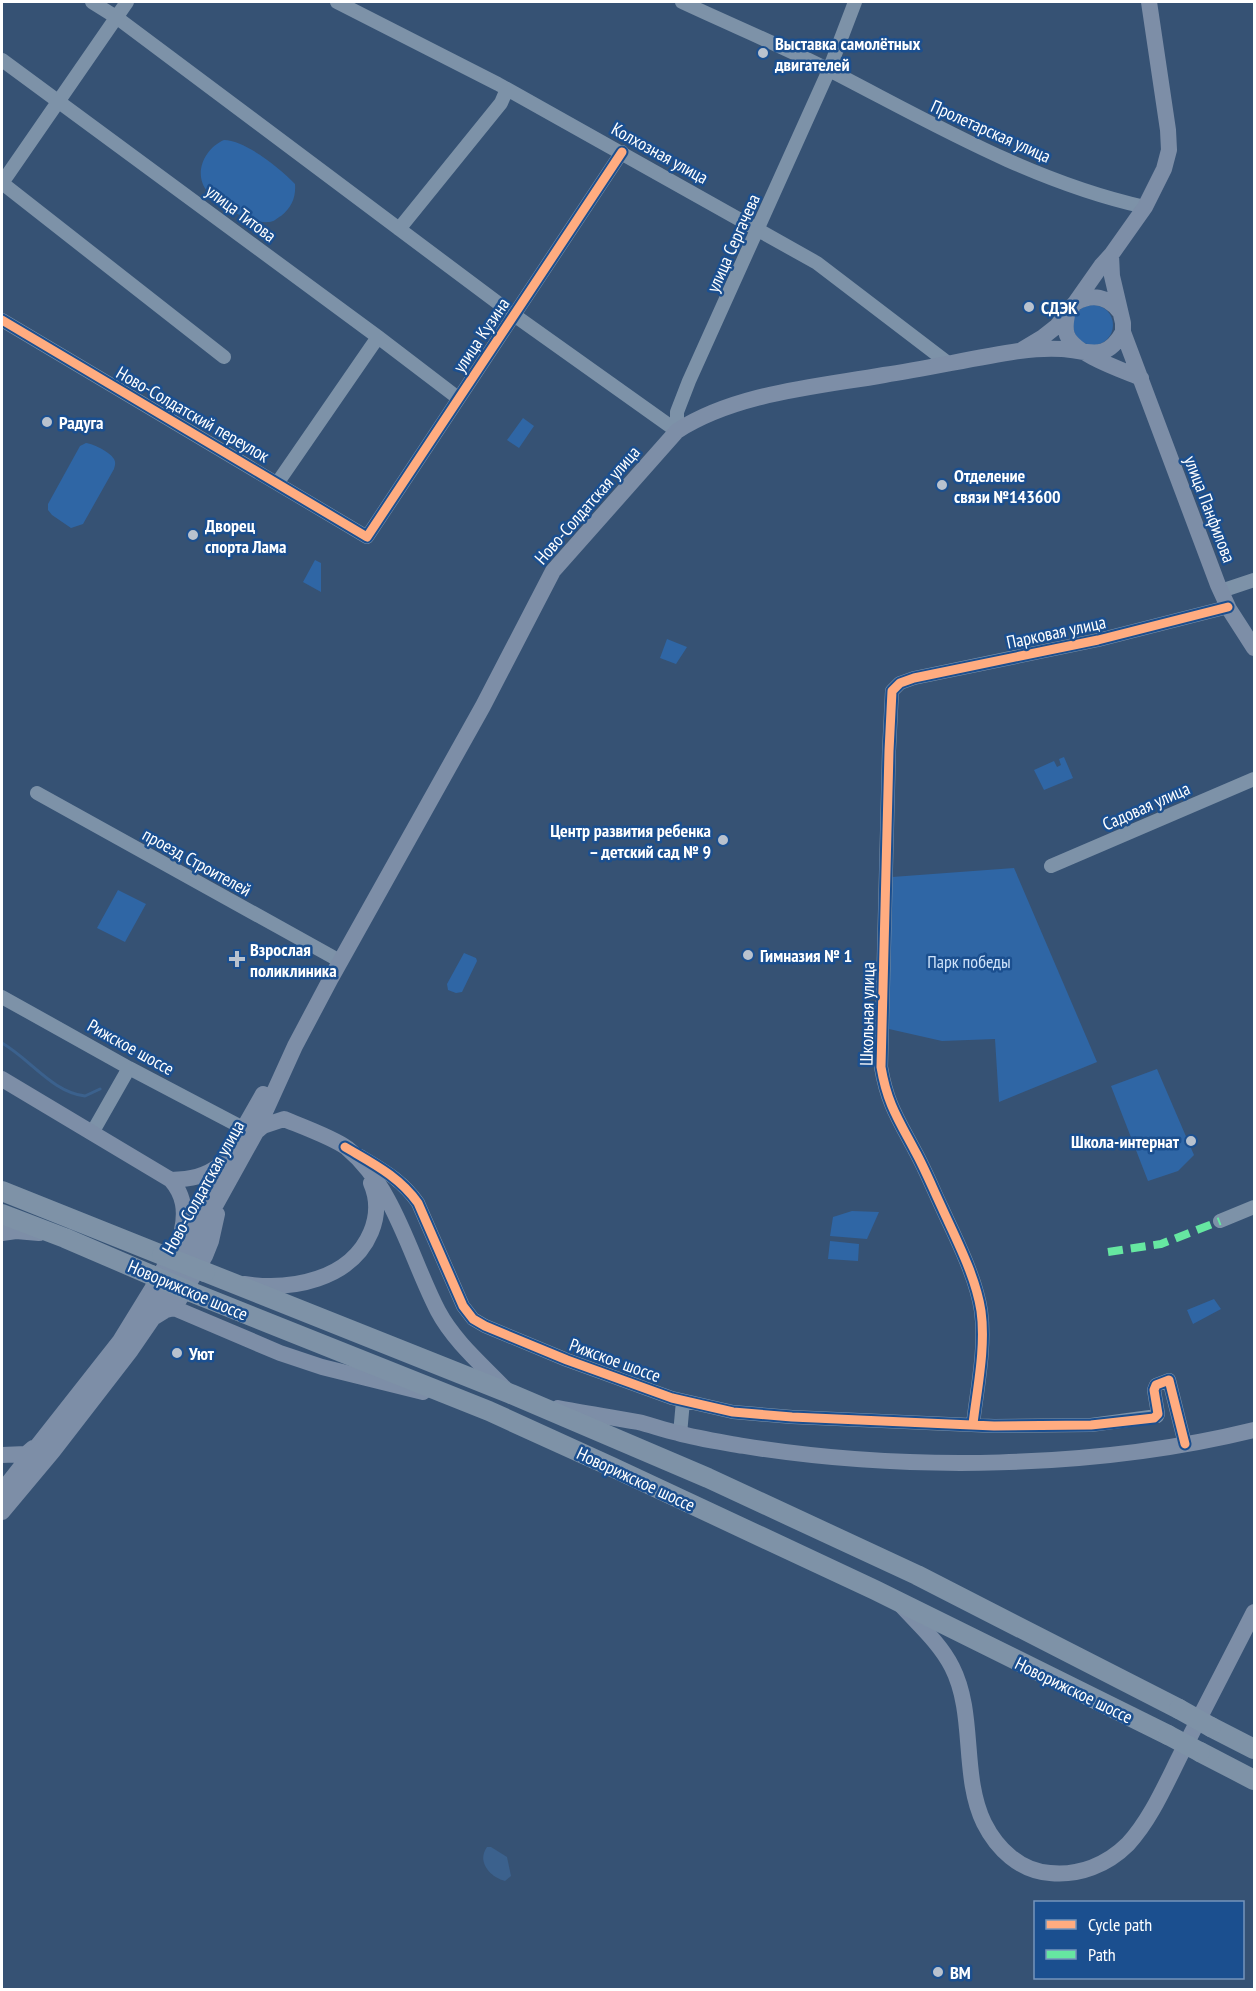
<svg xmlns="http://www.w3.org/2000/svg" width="1256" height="1991" viewBox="0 0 1256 1991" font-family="'PT Sans Narrow',sans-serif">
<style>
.green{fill:#2f66a5}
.water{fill:#3b618d}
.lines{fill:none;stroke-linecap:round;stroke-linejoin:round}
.stream{stroke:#3b618d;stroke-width:3}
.minor{stroke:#7d92a8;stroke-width:14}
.major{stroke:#7d8ea7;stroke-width:16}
.highway{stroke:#7e92a7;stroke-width:20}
.highway-bridge{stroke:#7e92a7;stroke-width:20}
.quiet{stroke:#66e7a1;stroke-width:8;stroke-dasharray:15 8;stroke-linecap:butt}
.cycleway-casing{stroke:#1b4f8f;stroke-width:13}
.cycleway{stroke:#ffac80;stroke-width:9}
.poi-dot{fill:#b9c2ce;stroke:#1b4f8f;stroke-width:2}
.labels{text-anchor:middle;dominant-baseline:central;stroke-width:5;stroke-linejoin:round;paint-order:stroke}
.poi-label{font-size:18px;font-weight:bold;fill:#fff;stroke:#1b4f8f;text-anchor:start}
.street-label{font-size:18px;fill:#fff;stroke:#1b4f8f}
.park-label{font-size:18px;fill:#cfe3fa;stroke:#1b4f8f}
</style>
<rect width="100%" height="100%" fill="#365274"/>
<!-- green -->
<path class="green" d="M224,140C245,140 281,169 295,184C296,197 292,207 281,216C277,218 274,222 269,222C251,224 219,206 208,192C192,174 205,148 224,140Z
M1073 325a20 20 0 1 1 40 0a20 20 0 1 1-40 0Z
M523,418L534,426L519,448L507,440Z
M86,443C94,444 110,452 114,459C116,463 115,465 114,469L83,524L71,528L52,515L48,510V504L80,446Z
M315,560L321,563V592L303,582Z
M667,639L687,647L676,664L660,658Z
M1064,757L1073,778L1044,790L1034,770L1054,761L1057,767L1061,765L1059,759Z
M1014,868L1097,1062L999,1102L995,1039L942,1041L889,1029L892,877Z
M118,890L146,904L125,942L97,928Z
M464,953L476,958L477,961L462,992L456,993L448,990L447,984Z
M1157,1069L1194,1155L1178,1171L1148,1181L1111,1086Z
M852,1211L879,1212L867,1239L830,1236L833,1217Z
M830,1241L859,1244L858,1261L828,1259Z
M1214,1299L1221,1309L1193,1324L1187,1310Z"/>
<!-- water -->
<path class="water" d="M487,1847H491L507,1857L511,1876L505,1881C491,1878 476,1862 487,1847Z"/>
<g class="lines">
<!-- stream -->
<path class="stream" d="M2,1043C30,1059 52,1092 85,1096L100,1089"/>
<!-- minor -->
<path class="minor" d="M92,2L116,17L514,315L677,431
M337,2L498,84L817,263L948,363
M682,2C731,25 782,46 831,71C932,123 1032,182 1145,207
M2,60L378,337L458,398
M2,183L224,357
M2,183L127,2
M399,229L501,103L507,89
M2,320L367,537L622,152
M677,431V412L689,381L829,70L855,2
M278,482L378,337
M1221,591L1254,580
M37,793L340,961
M1051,866L1254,779
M2,997L129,1068L243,1128
M92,1133L129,1068
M360,1156C383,1170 402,1180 418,1203L463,1306L473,1319L485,1326L567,1360L672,1398L733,1412L792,1417L994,1426L1091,1425L1157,1416L1158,1414L1154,1390L1156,1385L1169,1380L1185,1444
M1220,1221L1254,1207
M973,1424C977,1389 986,1347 981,1311C976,1277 956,1239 942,1208C933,1189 925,1169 915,1151C898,1119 887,1103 881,1067L889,751L892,691L900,683L914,678L1098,640L1228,607
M680,1434L683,1401"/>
<!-- major -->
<path class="major" d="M1111,255L1112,276L1123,323V332L1218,585L1229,609L1254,648
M1075,303C1092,293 1108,296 1120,312
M1068,311C1066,319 1064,327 1067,335C1074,354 1122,370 1141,378
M1023,349L1043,337L1057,326L1075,303L1101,266L1111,255L1145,207L1164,169L1169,150L1168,130L1149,2
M2,1079L171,1180C184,1195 186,1211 182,1230
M256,1132L263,1126L284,1119C301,1126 334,1138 347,1148C395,1188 410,1257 438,1311C455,1343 486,1368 510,1394
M171,1180C190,1179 205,1177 220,1165
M2,1233L16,1231L39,1233
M244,1284C291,1291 351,1280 371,1232C378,1215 378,1199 371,1183
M179,1300L205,1256L211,1241L217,1214
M153,1318L166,1310L174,1308L280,1353L322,1367L423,1392
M558,1408C584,1413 611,1417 638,1422C651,1425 664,1430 678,1433C699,1439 722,1442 744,1446C906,1472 1095,1469 1254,1430
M2,1455L26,1454L33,1448
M2,1491L120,1341L152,1289L263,1094
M2,1512L53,1451L131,1350L153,1318L256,1132L295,1046L331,978L483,706L553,571L677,431C736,393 816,387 884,375C929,368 974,358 1019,351C1034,349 1048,348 1062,349C1090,351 1106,362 1123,332
M900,1604C918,1624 940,1643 952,1667C976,1714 961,1776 984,1823C997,1849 1020,1871 1050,1873C1079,1876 1107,1865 1128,1844C1152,1818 1167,1781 1183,1750C1207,1704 1230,1658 1254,1612"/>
<!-- highway -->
<path class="highway" d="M2,1191L162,1255
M2,1214L65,1238L151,1275
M205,1272L511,1394L708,1478L917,1575L1179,1709
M191,1292L489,1411L612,1467L875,1590L1168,1735
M1211,1727L1254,1749
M1200,1752L1254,1780"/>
<!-- highway-bridge -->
<path class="highway-bridge" d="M162,1255L205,1272
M151,1275L191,1292
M1179,1709L1211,1727
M1168,1735L1200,1752"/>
<!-- quiet -->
<path class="quiet" d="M1108,1252L1161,1244L1220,1221"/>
<defs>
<path id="cycleway" d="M2,320L367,537L622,152
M345,1147C372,1163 399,1176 418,1203L463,1306L473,1319L485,1326L567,1360L672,1398L733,1412L792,1417L994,1426L1091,1425L1154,1418L1158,1414L1154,1390L1156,1385L1169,1380L1185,1444
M973,1424C977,1389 986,1347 981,1311C976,1277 956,1239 942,1208C933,1189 925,1169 915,1151C898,1119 887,1103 881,1067L889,751L892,691L900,683L914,678L1098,640L1228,607"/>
</defs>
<!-- cycleway casing -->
<use href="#cycleway" class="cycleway-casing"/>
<!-- cycleway -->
<use href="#cycleway" class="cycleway"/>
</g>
<!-- markers -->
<g class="poi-dot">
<circle cx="763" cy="53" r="6"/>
<circle cx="1029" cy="307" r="6"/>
<circle cx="47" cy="422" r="6"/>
<circle cx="942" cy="485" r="6"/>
<circle cx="193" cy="535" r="6"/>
<circle cx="723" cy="840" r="6"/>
<circle cx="748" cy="955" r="6"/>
<path d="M234 950h6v6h6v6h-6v6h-6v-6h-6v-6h6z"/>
<circle cx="1191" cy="1141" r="6"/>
<circle cx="177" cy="1353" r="6"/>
<circle cx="938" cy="1972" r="6"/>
</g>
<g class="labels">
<!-- poi labels -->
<g class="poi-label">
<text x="775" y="43">Выставка самолётных<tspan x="775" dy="21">двигателей</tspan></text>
<text x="1041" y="307">СДЭК</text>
<text x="59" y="422">Радуга</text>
<text x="954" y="475">Отделение<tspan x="954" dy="21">связи №143600</tspan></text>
<text x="205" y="525">Дворец<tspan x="205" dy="21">спорта Лама</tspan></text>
<text x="711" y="830" text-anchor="end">Центр развития ребенка<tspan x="711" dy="21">– детский сад № 9</tspan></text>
<text x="250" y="949">Взрослая<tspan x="250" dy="21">поликлиника</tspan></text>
<text x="760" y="955">Гимназия № 1</text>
<text x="1179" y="1141" text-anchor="end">Школа-интернат</text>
<text x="189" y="1353">Уют</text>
<text x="950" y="1972">ВМ</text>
</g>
<!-- street labels -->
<g class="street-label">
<text transform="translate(991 131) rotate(24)">Пролетарская улица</text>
<text transform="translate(660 153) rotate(29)">Колхозная улица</text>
<text transform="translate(241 213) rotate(37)">улица Титова</text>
<text transform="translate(733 243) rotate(-66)">улица Сергачева</text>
<text transform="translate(481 335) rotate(-56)">улица Кузина</text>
<text transform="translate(193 414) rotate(30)">Ново-Солдатский переулок</text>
<text transform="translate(587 505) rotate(-49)">Ново-Солдатская улица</text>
<text transform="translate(1210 509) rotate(69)">улица Панфилова</text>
<text transform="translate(1056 632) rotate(-12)">Парковая улица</text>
<text transform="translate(1146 806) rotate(-24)">Садовая улица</text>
<text transform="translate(197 862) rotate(29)">проезд Строителей</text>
<text transform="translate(867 1014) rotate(-89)">Школьная улица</text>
<text transform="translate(131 1047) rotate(29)">Рижское шоссе</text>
<text transform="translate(203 1187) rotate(-61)">Ново-Солдатская улица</text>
<text transform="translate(188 1290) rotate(23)">Новорижское шоссе</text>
<text transform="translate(615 1360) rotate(20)">Рижское шоссе</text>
<text transform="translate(636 1479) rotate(25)">Новорижское шоссе</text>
<text transform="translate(1074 1690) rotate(26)">Новорижское шоссе</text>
</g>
<!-- park labels -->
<g class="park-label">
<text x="969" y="961">Парк победы</text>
</g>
</g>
<!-- border -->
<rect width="1256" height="1991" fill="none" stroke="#ffffff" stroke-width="6"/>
<!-- legend -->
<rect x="1034" y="1901" width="210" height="78" fill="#1b4f8f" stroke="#7695bc" stroke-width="1.5"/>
<rect x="1046" y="1920" width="30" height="9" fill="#ffac80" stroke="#7695bc" stroke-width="1.5"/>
<text x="1088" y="1931" font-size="18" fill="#ffffff">Cycle path</text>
<rect x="1046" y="1950" width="30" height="9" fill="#66e7a1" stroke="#7695bc" stroke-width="1.5"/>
<text x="1088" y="1961" font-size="18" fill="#ffffff">Path</text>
</svg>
